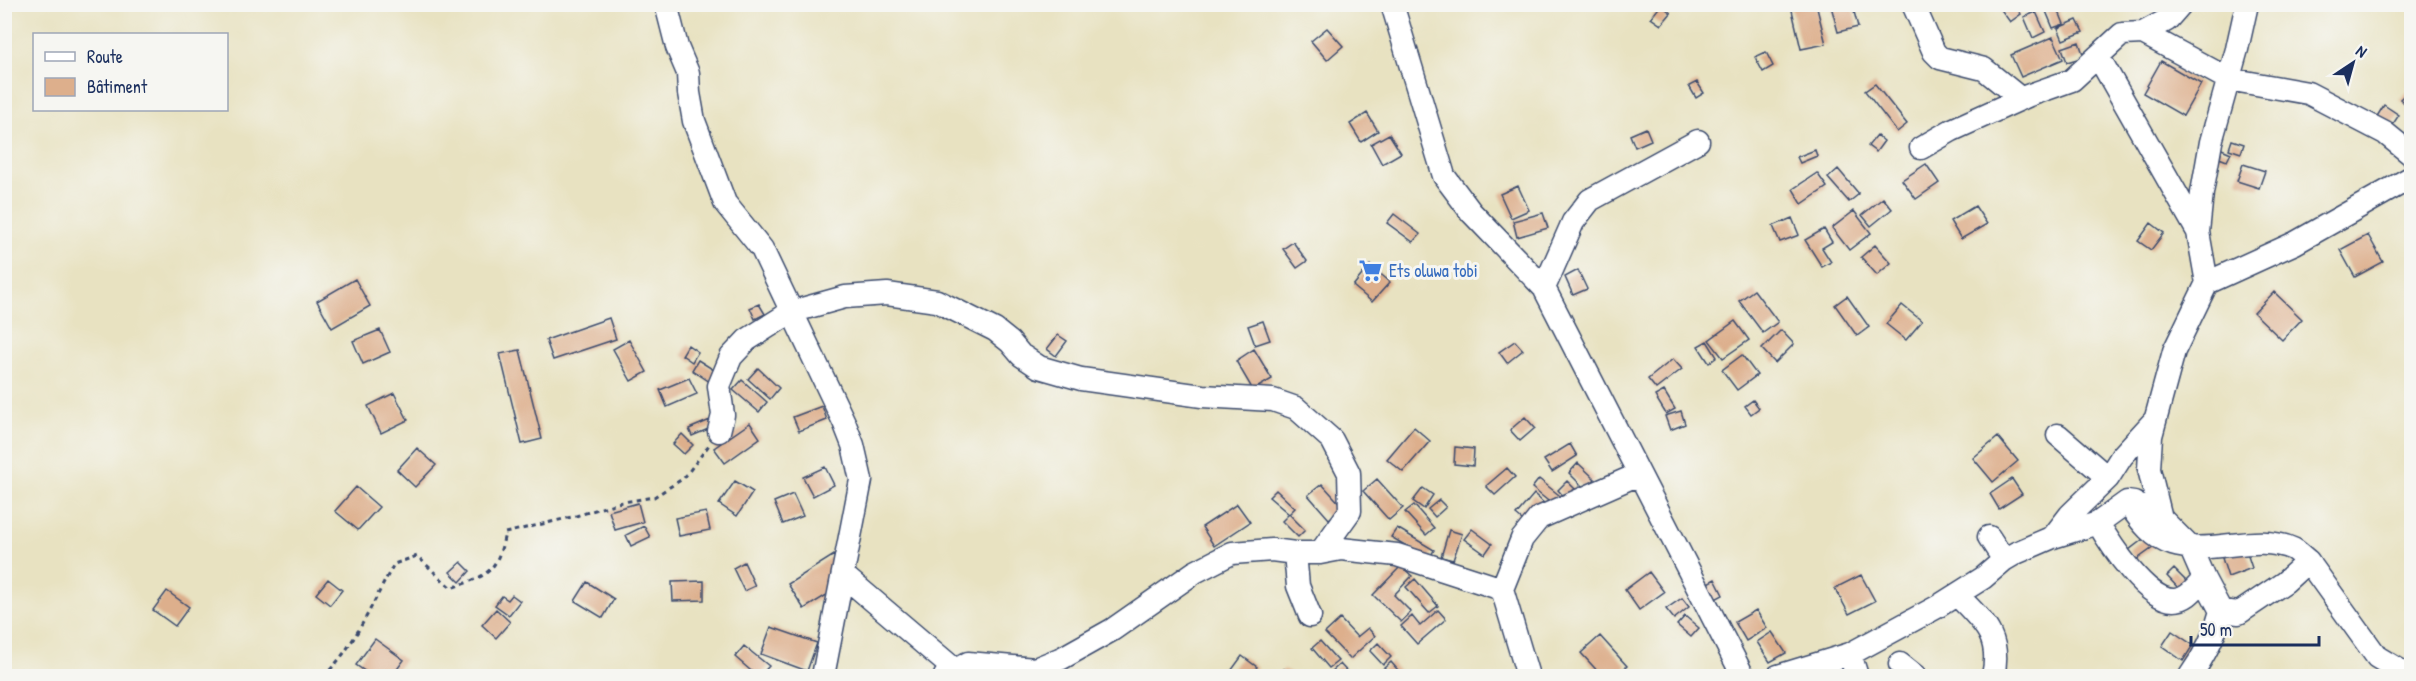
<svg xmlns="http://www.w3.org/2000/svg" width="2416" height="681" viewBox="0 0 2416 681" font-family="'Patrick Hand',sans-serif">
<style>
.building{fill:#ddaf8c}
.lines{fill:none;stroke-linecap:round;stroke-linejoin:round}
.minor-casing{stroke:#3a4a6d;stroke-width:25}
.path{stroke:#3a4a6d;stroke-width:3;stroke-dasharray:4.5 4.5;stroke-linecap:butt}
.minor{stroke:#fff;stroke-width:22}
.labels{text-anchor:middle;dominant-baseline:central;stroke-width:6;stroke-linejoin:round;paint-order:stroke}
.shop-label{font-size:18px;fill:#366cbe;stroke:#f6f6f2;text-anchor:start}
</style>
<rect width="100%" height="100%" fill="#f6f6f2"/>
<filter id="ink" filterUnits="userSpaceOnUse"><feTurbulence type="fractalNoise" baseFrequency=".0167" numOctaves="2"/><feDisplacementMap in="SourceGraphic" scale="12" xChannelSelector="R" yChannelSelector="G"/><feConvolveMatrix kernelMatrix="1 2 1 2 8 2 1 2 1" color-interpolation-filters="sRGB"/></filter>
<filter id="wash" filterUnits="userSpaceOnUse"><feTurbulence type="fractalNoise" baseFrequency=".008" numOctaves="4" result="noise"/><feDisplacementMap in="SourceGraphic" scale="24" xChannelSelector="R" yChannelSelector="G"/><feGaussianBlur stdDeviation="1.35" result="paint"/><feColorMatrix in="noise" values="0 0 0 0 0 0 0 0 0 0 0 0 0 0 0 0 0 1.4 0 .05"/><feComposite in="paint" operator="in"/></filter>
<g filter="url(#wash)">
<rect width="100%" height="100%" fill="#e8e2c1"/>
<g id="blocks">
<!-- building -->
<path class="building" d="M1798,4H1816L1826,44L1801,49L1791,6Z
M1836,4H1852L1858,27L1838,32L1831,6Z
M1997,4H2014L2021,14L2010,22Z
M2043,4H2056L2064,24L2053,28Z
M1661,5L1671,13L1661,25L1651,18Z
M2036,12L2045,32L2033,38L2024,17Z
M2077,20L2083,32L2063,40L2058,28Z
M1327,28L1343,46L1327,60L1311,41Z
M2053,37L2063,59L2021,77L2011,55Z
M2079,42L2084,57L2067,62L2062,48Z
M1766,52L1773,66L1763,72L1755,57Z
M2161,61L2201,84L2183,116L2143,93Z
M1697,82L1704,93L1696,98L1689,86Z
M1875,84L1907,124L1897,132L1865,91Z
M2412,88V110L2400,99Z
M2384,105L2399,115L2391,127L2376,118Z
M1367,113L1378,131L1361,142L1350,124Z
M1646,128L1651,140L1635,147L1630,135Z
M1389,134L1401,153L1382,164L1371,144Z
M1877,135L1884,141L1876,152L1868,146Z
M2232,140L2244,144L2241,153L2229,149Z
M2217,147L2231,153L2227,161L2214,156Z
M1815,150L1817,156L1800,163L1797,157Z
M1926,164L1939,183L1916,199L1902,180Z
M2243,164L2265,171L2259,188L2237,181Z
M1838,169L1859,194L1849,202L1828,178Z
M1817,173L1827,187L1802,204L1793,189Z
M1518,186L1529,210L1511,218L1500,194Z
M1883,198L1892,209L1871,226L1862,215Z
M1975,206L1987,224L1961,239L1950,221Z
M1854,211L1871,233L1849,250L1832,228Z
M1543,213L1548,228L1517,237L1513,221Z
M1394,214L1420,234L1413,242L1387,223Z
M1792,218L1799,235L1780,242L1773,226Z
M2151,223L2164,233L2151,250L2138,241Z
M1824,229L1832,242L1822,248L1831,262L1822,267L1805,240Z
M2368,235L2383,262L2355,277L2340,250Z
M1293,242L1307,261L1297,268L1283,249Z
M1875,245L1891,263L1877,275L1861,257Z
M1370,265L1390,282L1372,302L1353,286Z
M1578,270L1587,289L1573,295L1565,277Z
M355,279L370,306L332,328L317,301Z
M1754,290L1778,322L1763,333L1739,301Z
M2274,292L2302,319L2282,340L2254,313Z
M1847,296L1869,327L1857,336L1835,305Z
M759,304L765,314L755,319L750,308Z
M1902,305L1922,321L1906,340L1886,324Z
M609,318L616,339L553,360L546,340Z
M1263,321L1270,340L1255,345L1248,326Z
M1735,321L1749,340L1723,358L1709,340Z
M380,330L390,352L363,364L353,341Z
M1781,330L1794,344L1775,363L1762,349Z
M1058,335L1067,341L1056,356L1047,349Z
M629,340L647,372L631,381L613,349Z
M1515,341L1523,350L1507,363L1499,352Z
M1707,341L1717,357L1709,363L1698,346Z
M688,345L698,352L692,362L682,355Z
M1254,349L1272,379L1253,390L1236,361Z
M520,350L542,439L522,444L500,354Z
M1742,355L1757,375L1737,390L1722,370Z
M1673,359L1682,369L1656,389L1648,379Z
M698,360L717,372L710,382L692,370Z
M758,368L779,388L770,399L748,379Z
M689,378L697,394L667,407L660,390Z
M742,380L767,402L759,412L733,390Z
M1664,391L1675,409L1666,414L1655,396Z
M394,393L408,420L381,433L368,406Z
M1753,400L1759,408L1751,414L1745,406Z
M822,406L827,420L799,431L793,417Z
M1681,411L1685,424L1670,430L1665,416Z
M1525,417L1535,428L1520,441L1510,430Z
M710,420L713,427L692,436L689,429Z
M750,423L760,438L725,463L714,448Z
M1414,427L1430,441L1403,472L1387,459Z
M682,434L693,445L684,454L673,444Z
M1998,437L2018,461L1993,482L1973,458Z
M1570,444L1577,456L1552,472L1544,460Z
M1455,447L1474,449L1473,466L1454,464Z
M417,448L436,465L415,487L397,470Z
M1578,463L1595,479L1585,489L1569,473Z
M825,467L834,485L813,496L803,477Z
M1507,468L1515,477L1495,495L1486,486Z
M1377,479L1403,508L1389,520L1363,491Z
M1539,479L1559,495L1552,504L1532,488Z
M2012,479L2022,494L1999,509L1990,494Z
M735,481L753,492L737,516L719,504Z
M1567,481L1576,490L1566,499L1558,490Z
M1322,484L1343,507L1329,519L1308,495Z
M356,487L379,507L358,530L335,511Z
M1423,488L1433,495L1424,509L1413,501Z
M1276,490L1295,508L1289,514L1269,497Z
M793,494L803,516L783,524L774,502Z
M1534,494L1546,505L1528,525L1516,515Z
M1439,500L1446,507L1435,517L1428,509Z
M638,503L643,522L615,530L609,511Z
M1237,504L1250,522L1214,546L1202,527Z
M1414,505L1434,528L1426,535L1405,512Z
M706,512L710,530L679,536L675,518Z
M1289,514L1305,530L1298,537L1282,521Z
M644,526L650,537L631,546L626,535Z
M1397,528L1434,550L1429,559L1391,537Z
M1472,529L1492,544L1485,554L1464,539Z
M1449,530L1462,534L1453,560L1441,557Z
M2146,537L2154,547L2136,560L2129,550Z
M2246,550L2252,568L2228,577L2222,558Z
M834,555L843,571L838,588L804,609L788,584Z
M461,562L470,571L460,582L450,572Z
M744,562L755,586L744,591L733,568Z
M1401,566L1412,576L1394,595L1411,612L1401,622L1373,595Z
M2174,569L2187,582L2179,589L2167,576Z
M1649,572L1664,592L1639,610L1625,590Z
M1861,575L1875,601L1849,614L1835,588Z
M328,579L342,590L330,605L316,594Z
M1415,579L1438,606L1429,613L1406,587Z
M1715,579L1723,595L1708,603L1700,587Z
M704,581V600L673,601L672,582Z
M587,582L614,599L603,618L575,601Z
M167,591L189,607L175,626L153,610Z
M512,595L520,601L509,615L495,605L502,596L508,600Z
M1682,598L1689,607L1674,619L1666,609Z
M496,609L510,622L496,638L482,625Z
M1438,610L1446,619L1417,644L1401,626L1412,616L1420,626Z
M1756,610L1767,628L1746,641L1735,622Z
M1685,616L1699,628L1691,637L1677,625Z
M1340,619L1357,637L1368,628L1375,636L1350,659L1325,633Z
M771,627L817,643L807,671L761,654Z
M2172,631L2193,645L2183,661L2162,646Z
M1772,632L1786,653L1770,662L1757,642Z
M1600,636L1627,666L1616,676H1602L1581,653Z
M375,639L404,660L392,676H372L356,665Z
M1320,641L1338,661L1329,668L1312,648Z
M1378,643L1391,657L1383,665L1370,651Z
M744,646L769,666L760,676H757L735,657Z
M1242,656L1257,667L1250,676H1238L1231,671Z
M1391,662L1403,676H1379L1377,674Z
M1340,664L1351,676H1333L1330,673Z
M1284,669L1292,674L1291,676H1279Z"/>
</g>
</g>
<g filter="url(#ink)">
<use href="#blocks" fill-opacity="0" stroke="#3a4a6d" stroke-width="1.5"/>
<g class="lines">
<defs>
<path id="minor" d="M666,4L677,47L688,73L689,93L694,121L725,203L762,249L844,422L853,445L861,480L823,676
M1392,4L1444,176L1471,212L1544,288L1743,676
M1913,4L1934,52L1940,58L1984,69L2021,99
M2143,33L2228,79L2308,93L2385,133L2412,155
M2098,56L2198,232
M1921,148L1952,130L2027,96L2072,80L2122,34L2143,33L2167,20L2181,4
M2207,283L2295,243L2412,177
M1544,288L1573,222L1590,200L1698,141
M719,431L723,415L719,386L731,357L747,340L791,312L845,297L887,294L937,301L995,330L1010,342L1021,355L1039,367L1081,379L1202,396L1273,400L1296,408L1332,440L1349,473L1350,511L1320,553
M2058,435L2108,478
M2131,507C2141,522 2154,539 2172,544C2210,556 2256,532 2293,549C2298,552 2303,557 2308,561L2377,657L2409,676
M2161,518L2149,469L2151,436L2174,351L2207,283L2198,232L2202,193L2211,142L2237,49L2247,4
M2098,523C2110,544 2147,601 2174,600C2187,600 2195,588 2204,579
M1989,537L2004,560
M2053,537L2070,515L2108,478L2122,456L2154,421
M1295,553L1298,586L1310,616
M843,575L955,670
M1957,595C1983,622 2002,636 1993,676
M2221,611L2239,613L2285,582L2308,561
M1850,654L1857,676
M1900,664L1915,676
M945,676L968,663L1035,669L1062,658L1112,630L1195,572L1232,553L1272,550L1295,553H1320L1341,549L1397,555L1502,589
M1528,676L1502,589L1522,539L1539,518L1639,474
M1778,676L1850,654L1937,607L1983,578L2004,560L2016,553L2053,537L2098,523L2127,502L2134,503L2161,518L2190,547L2204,579L2221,611C2215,636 2205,655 2190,676"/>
</defs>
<!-- minor casing -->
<use href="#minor" class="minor-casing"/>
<!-- path -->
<path class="path" d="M323,676C351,654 376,596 394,564L417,556L451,588C487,576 497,573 505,533L576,516L617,503L654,497L684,478L709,445"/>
<!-- minor -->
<use href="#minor" class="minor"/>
</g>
</g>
<!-- icons -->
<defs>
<symbol id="supermarket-bare" viewBox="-9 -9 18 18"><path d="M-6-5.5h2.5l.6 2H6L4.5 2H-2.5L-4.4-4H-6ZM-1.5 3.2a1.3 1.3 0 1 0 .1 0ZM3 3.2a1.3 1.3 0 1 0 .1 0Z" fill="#3f7fe0" stroke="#f6f6f2" stroke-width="2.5" paint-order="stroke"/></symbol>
</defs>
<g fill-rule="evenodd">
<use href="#supermarket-bare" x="1354" y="254" width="33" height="33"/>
</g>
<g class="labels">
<!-- shop labels -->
<g class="shop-label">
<text x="1389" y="270">Ets oluwa tobi</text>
</g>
</g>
<!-- margin -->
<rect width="2416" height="681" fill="none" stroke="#f6f6f2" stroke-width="24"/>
<!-- legend -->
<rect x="33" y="33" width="195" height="78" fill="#f6f6f2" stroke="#9ea6b7" stroke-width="1.5"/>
<rect x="45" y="52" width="30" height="9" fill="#ffffff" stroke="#9ea6b7" stroke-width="1.5"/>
<text x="87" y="63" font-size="18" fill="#1b2f5e">Route</text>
<rect x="45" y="78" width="30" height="18" fill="#ddaf8c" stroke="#9ea6b7" stroke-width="1.5"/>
<text x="87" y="93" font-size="18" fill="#1b2f5e">Bâtiment</text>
<!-- north arrow -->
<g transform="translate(2353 63) rotate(36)" stroke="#f6f6f2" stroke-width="4.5" paint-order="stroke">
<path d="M0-4.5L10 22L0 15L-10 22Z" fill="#1b2f5e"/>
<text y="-9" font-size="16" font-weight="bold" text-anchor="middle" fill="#1b2f5e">N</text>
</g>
<!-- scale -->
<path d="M2191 636v9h128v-9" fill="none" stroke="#1b2f5e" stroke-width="3"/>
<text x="2200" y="636" font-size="18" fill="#1b2f5e" stroke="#f6f6f2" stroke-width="4.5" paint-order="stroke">50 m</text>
</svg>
